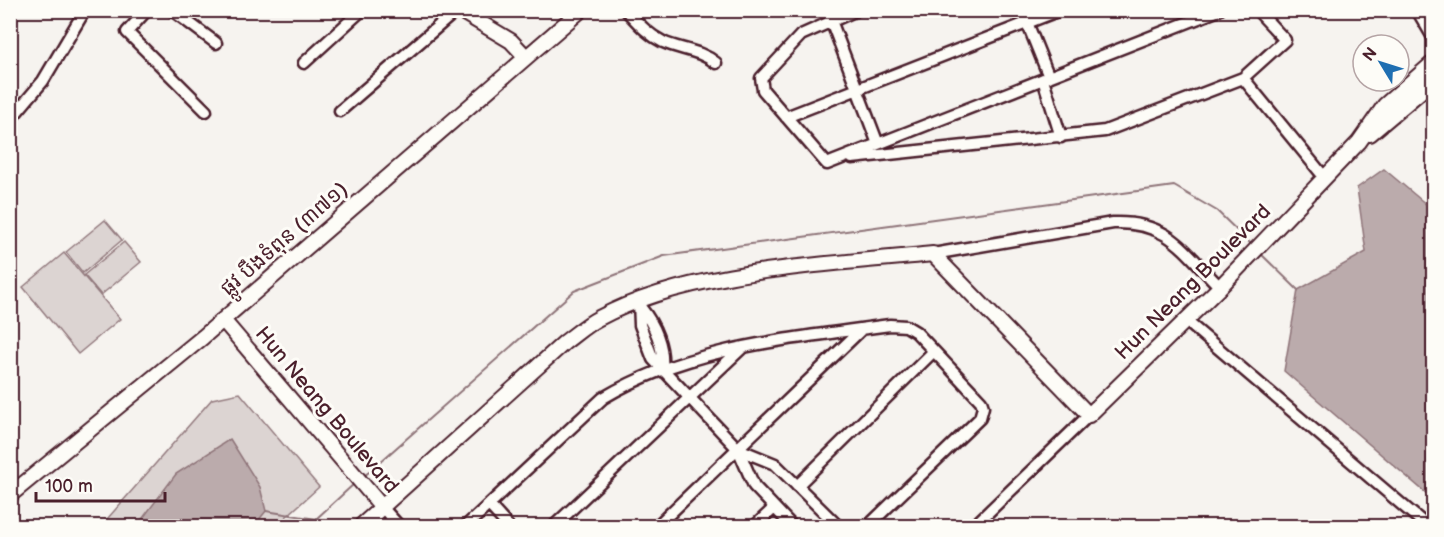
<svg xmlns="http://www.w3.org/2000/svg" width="1444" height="537" viewBox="0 0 1444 537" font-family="'Balsamiq Sans','Noto Sans Khmer',sans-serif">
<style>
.green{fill:#dcd4d2;stroke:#937a7e;stroke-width:1.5}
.water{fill:#bbabac;stroke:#8e7378;stroke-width:1.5}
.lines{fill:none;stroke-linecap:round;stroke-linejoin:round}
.stream{stroke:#8e7378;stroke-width:2}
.street-casing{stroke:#4a1f2b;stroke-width:15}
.secondary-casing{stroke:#4a1f2b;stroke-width:18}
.street{stroke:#fdfcf7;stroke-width:10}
.secondary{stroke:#fdfcf7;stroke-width:14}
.labels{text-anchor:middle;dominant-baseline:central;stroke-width:6;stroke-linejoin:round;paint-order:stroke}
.street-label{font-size:21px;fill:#4a1f2b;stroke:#fdfcf7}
</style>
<rect width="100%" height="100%" fill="#f6f3ef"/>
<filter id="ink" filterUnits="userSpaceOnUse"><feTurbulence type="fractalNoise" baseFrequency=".0167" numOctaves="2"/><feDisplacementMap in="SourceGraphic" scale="12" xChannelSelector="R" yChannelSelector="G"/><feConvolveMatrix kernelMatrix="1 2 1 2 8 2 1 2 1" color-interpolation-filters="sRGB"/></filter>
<g filter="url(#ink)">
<!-- green -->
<path class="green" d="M105,220L122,240L83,273L66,252Z
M124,242L141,262L101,295L84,275Z
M64,253L120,319L78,354L23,287Z
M240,393L319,487L276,526H101L212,399Z"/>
<!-- water -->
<path class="water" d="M1384,169L1433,210V499L1284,371L1298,290L1366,252L1357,188Z
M230,439L260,487L266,511L254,526H137L176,474Z"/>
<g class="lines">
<!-- stream -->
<path class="stream" d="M1259,252L1298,290
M362,478L574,291L664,256L1174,186L1217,211L1253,246
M266,511L316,519L355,483"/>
<defs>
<path id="street" d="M147,10L127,32L206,111
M172,10L216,43
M626,10C638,23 647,34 663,42C681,50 700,50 716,63
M827,10L878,144
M857,10L801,35L761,78L763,90L827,164L1219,10
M1022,10L1049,77
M1417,10L1434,39
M304,63L362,10
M1243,78L1325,178
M1043,79L1061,137
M340,111L457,10
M786,117L1060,10
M10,120L43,81L85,10
M852,158L1105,131L1243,78L1285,40L1257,10
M933,254L1113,223C1169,221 1184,251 1220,287
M639,301L640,325L653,359L738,449L754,486L792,526
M641,308C655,325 664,347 662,368
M1185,320L1427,526
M738,449L775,464L838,526
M797,486L934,351
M489,505L508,526
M382,507L399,526
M467,525L603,398C690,346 792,339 890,325L906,326L916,332L981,401L983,407L980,418L868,526
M554,526L743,347
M657,526L862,329
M755,526L774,508
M974,526L1089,415"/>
<path id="secondary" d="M459,10L511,41L526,57
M1370,134L1434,80
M223,320L382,507
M10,495L203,337L581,10
M361,526L565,342C576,334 587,324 599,318C692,268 829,265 933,254L1089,415L1220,287L1359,142L1385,105L1434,62"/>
</defs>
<!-- street casing -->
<use href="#street" class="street-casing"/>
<!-- secondary casing -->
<use href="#secondary" class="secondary-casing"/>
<!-- street -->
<use href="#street" class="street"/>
<!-- secondary -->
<use href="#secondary" class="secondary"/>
</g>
</g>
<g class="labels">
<!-- street labels -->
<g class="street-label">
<text transform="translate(284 239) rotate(-41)">ផ្លូវ បឹងទំពុន (៣៧១)</text>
<text transform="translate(1193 282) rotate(-45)">Hun Neang Boulevard</text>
<text transform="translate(327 410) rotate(50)">Hun Neang Boulevard</text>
</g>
</g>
<!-- margin -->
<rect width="1444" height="537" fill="none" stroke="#fdfcf7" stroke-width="36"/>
<rect x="18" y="18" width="1408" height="501" fill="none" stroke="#4a1f2b" stroke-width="2" filter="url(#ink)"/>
<!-- north arrow -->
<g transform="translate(1381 63) rotate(308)"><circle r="28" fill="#fdfcf7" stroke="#b5a4a5" stroke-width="1.5"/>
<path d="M0-4.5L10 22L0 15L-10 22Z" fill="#1f6fb2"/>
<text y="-9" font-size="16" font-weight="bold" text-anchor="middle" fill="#4a1f2b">N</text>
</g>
<!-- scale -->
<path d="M36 492v9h129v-9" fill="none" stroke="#4a1f2b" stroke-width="3"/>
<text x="45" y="492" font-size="18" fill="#4a1f2b" stroke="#fdfcf7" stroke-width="4.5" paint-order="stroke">100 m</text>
</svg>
